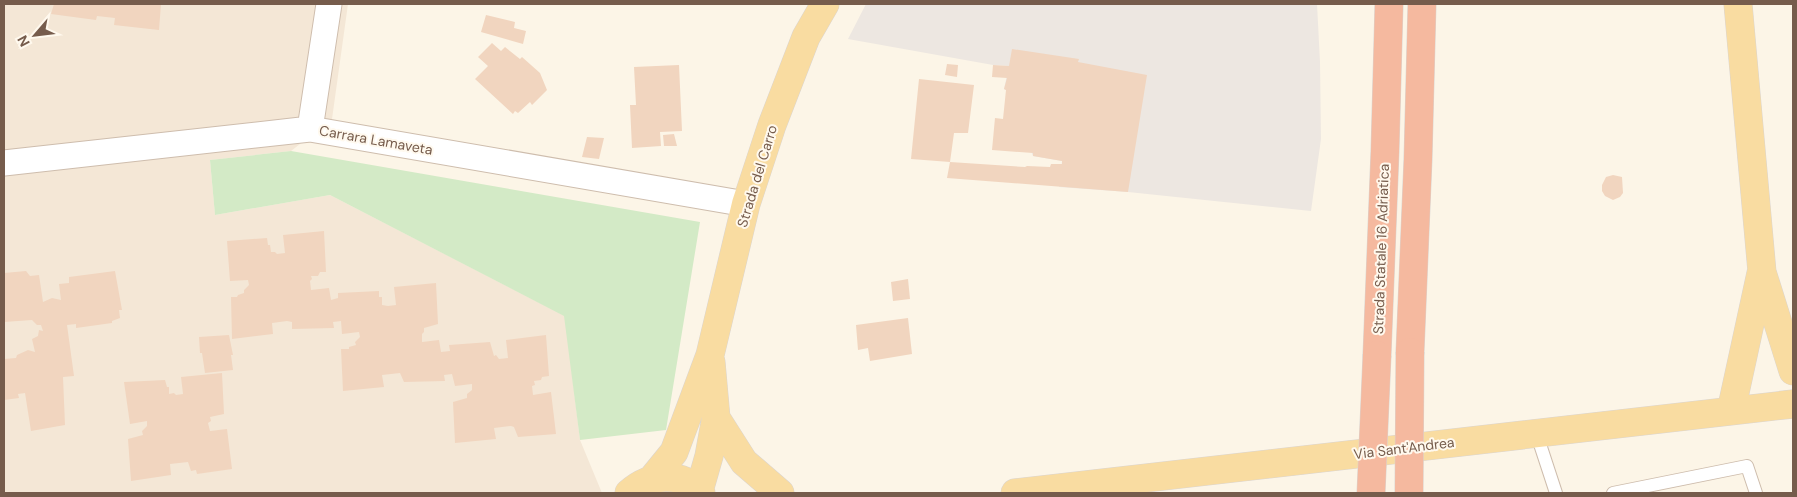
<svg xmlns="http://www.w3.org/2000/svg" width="1797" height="497" viewBox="0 0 1797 497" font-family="'DM Sans',sans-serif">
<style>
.residential{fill:#f4e7d6}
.industrial{fill:#ede7e1}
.green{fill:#d3eac6}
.building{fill:#f1d5bf}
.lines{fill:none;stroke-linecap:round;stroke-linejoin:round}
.lane-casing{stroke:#cebdad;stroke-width:14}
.street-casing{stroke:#cebdad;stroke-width:27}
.primary-casing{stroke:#dbd5d0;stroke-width:29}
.highway-casing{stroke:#dbd5d0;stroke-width:29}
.lane{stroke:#fff;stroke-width:12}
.street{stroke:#fff;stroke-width:25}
.primary{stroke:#f9dca1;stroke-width:28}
.highway{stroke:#f5b99f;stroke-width:28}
.highway-bridge-casing{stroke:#dbd5d0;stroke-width:29;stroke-linecap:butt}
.highway-bridge{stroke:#f5b99f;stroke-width:28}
.labels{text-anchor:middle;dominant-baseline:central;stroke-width:4;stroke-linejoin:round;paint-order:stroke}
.street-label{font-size:14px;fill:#765c4c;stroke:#fff9ee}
</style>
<rect width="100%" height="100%" fill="#fcf5e7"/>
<!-- residential -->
<path class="residential" d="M4,4H348L332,119L291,151L210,160L215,215L330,195L565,316L580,440L602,493H4Z"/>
<!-- industrial -->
<path class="industrial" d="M866,4H1317L1320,62L1321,139L1311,211L1128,192L1059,187L1062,161L1033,156L1006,90L1004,89L1009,66L993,65L848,39Z"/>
<!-- green -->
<path class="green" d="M291,151L700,222L666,430L580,440L564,316L330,195L215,215L210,160Z"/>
<!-- building -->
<path class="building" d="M54,4H161L159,30L114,25L115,18L97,16L96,20L51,14Z
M486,15L515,22L514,28L526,31L523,44L481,32Z
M492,43L501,51L505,47L520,59L522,57L540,73L547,90L532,105L530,102L518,113L515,111L513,114L475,79L488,66L478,57Z
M1012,49L1079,59L1078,62L1147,75L1128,192L947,178L950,162L911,159L919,79L974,85L968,133H954L950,162L1025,167L1027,166L1050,167L1051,164H1062V161L1033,156V153L992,150L995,118L1003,119L1006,90L1004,89L1007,78L992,77L993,65L1009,66Z
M947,64L958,65L957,77L945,75Z
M679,65L682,131L660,132L661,146L632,148L630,105H636L634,67Z
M674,134L677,146H664L663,135Z
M587,137L604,138L599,159L582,157Z
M1613,175L1622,177L1623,193L1620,197L1613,200L1605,196L1602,191V185L1606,177Z
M324,231L326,272H320L318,276H311L312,279L310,281L311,290L329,288L331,300L338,298V293L379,291V297H382V305L388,306L396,305L394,287L436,283L438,324L424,328V332L422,334V342L439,340L441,352L450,351L449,345L490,342L494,356L496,355L499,359L508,358L506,340L546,335L549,376L542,377L541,380L534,381L535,385L532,386L533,395L551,392L556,434L518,437L514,427L511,426L494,428L496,439L455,443L453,402L467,398V394L472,390V384L455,386L452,374L444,375L445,381L404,382L400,373L382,375L384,387L343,391L341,349H349V347L356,345L355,342L360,337L359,332L342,334L341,321L333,322L334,328L292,329V322L287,321L272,323L273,334L232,339L231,297H237L238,295L244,293V290L249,285L248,280L230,281L227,241L267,238L268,245H270L271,252H275L277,254L285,253L283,235Z
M26,271L30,276L39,275L43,302L52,298L61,300L59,284L69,283V277L115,271L122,310H119L120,318L112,321V323L76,328V324L67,325L74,376L63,377L65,425L31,431L25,393L18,394L19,398L4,400V359L16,358L17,355L28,350L35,352L32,339L38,336L39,330L43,331L41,325H37L32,320L4,322V273Z
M908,279L910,299L893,301L891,282Z
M908,318L912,354L870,361L868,348L858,350L856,325Z
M229,335L233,355H231L233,370L205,373L202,353H200L199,337Z
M222,373L224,414L210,417L211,421L208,423L210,431L227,429L232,469L197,474L196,470L191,471L188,462L170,464L171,475L131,481L128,439L143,435L142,431L147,426V421L130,424L124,382L165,380L167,387H169V394L174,393L176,395L183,394L181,377Z"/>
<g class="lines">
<defs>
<path id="lane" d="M1536,432L1556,493
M1613,493L1747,466L1756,493"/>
<path id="street" d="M310,129L329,4
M4,163L310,129L746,204"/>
<path id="primary" d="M1738,4L1762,272L1793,371
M1731,411L1761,273
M716,418L744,462L780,493
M652,479L674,452L710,355L746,204L772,125L806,37L825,4
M699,491L709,456L716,418L711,362
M629,493C650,474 681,471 701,493
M1015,493L1793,404"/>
<path id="highway" d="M1410,352L1418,159L1422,4
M1377,355L1385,151L1389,4"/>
</defs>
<!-- lane casing -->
<use href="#lane" class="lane-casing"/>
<!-- street casing -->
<use href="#street" class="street-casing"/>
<!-- primary casing -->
<use href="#primary" class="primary-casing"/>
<!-- highway casing -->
<use href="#highway" class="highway-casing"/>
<!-- lane -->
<use href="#lane" class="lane"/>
<!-- street -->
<use href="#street" class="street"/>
<!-- primary -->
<use href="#primary" class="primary"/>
<!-- highway -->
<use href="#highway" class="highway"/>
<defs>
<path id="highway-bridge" d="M1371,493L1377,355
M1409,493L1410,352"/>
</defs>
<!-- highway-bridge casing -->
<use href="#highway-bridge" class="highway-bridge-casing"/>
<!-- highway-bridge -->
<use href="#highway-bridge" class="highway-bridge"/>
</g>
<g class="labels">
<!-- street labels -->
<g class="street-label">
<text transform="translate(376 140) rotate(10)">Carrara Lamaveta</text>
<text transform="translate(757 176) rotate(-73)">Strada del Carro</text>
<text transform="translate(1381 249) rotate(-88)">Strada Statale 16 Adriatica</text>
<text transform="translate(1404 448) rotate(-7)">Via Sant'Andrea</text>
</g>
</g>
<!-- border -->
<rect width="1797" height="497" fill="none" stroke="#765c4c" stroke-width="10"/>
<!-- north arrow -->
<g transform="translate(35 35) rotate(242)" stroke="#fff9ee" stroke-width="4" paint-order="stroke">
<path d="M0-4L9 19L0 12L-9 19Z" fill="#765c4c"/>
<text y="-8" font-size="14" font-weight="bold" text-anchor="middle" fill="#765c4c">N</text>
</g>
</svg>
